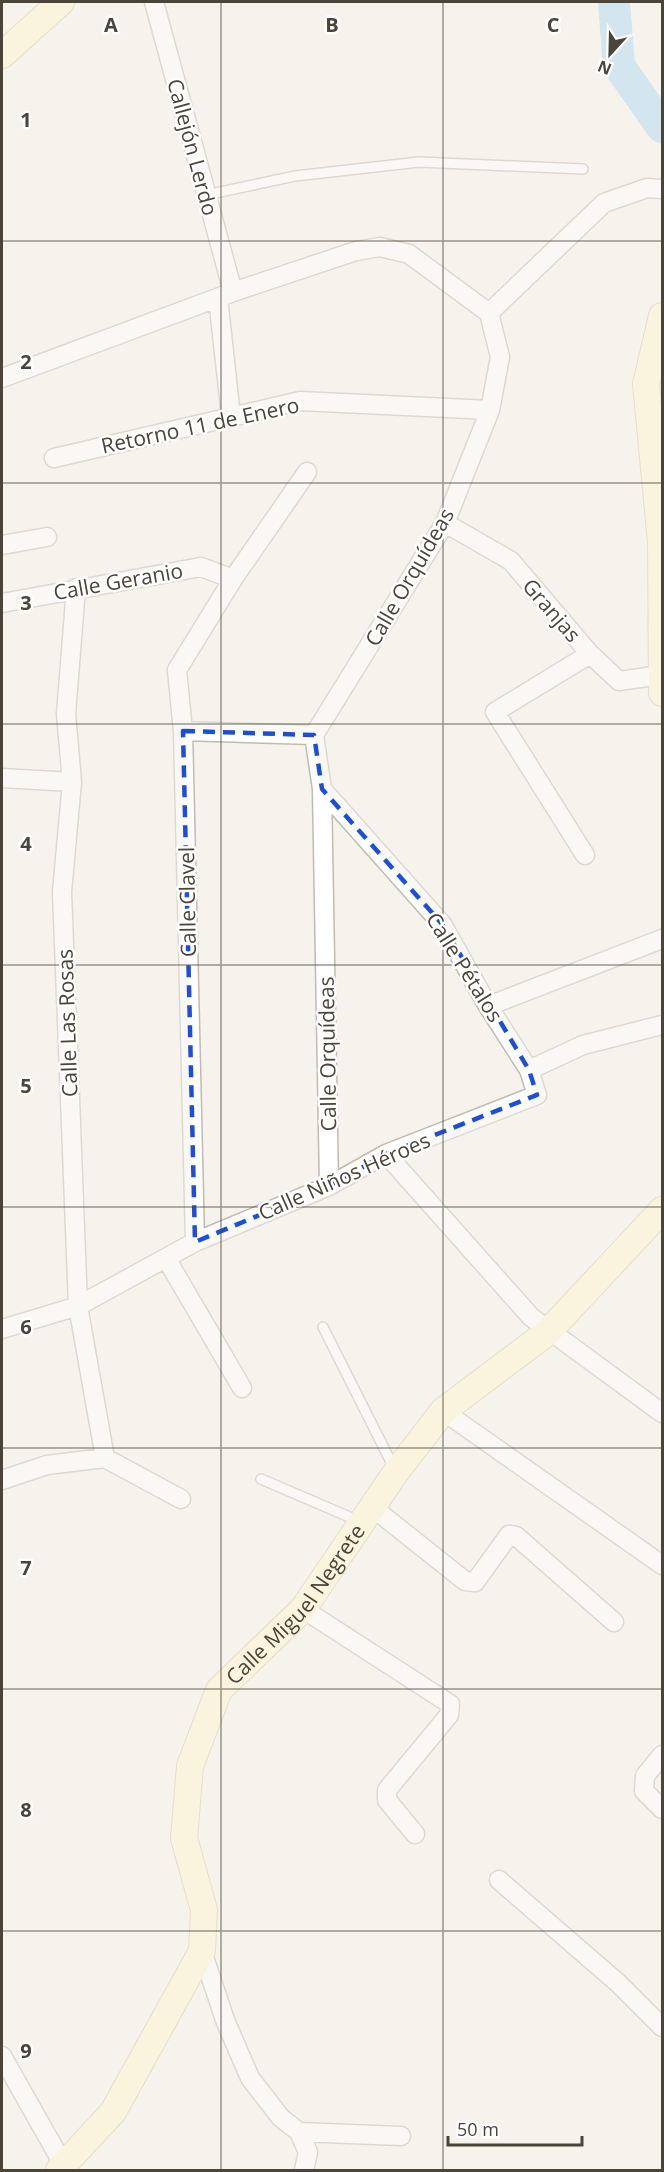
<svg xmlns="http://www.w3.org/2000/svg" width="664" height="2172" viewBox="0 0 664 2172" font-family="'Open Sans',sans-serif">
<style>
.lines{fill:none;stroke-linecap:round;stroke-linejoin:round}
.river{stroke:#a9d4f2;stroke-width:32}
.lane-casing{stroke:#c2bbae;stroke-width:12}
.street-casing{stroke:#c2bbae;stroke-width:21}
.secondary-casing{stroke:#d6c79b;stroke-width:28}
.lane{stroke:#fff;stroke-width:9}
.street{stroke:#fff;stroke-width:18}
.secondary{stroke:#fff3cd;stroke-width:26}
.marked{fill:none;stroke:#1d4ed8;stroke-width:4.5;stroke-dasharray:12 8;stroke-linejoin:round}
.grid{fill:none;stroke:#4b4439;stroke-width:1.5;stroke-opacity:0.55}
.labels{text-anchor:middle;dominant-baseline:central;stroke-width:5;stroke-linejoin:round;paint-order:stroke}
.street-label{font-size:21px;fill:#4b4439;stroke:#fff}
.grid-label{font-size:20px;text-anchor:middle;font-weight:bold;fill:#4b4439;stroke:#fff;stroke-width:5;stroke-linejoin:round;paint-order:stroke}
</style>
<rect width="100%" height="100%" fill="#f6f3ec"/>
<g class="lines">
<!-- river -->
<path class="river" d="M614,2L619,66L662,127"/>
<defs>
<path id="lane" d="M206,195L295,176L419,162L583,169
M323,1327L395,1470
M261,1479L361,1522"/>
<path id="street" d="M154,2L233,292
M218,298L231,416
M489,313L604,203L647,188L662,189
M2,378L233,292L356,251L380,247L409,254L489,313L500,357L490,410L445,523L314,735L322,789L329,1186
M54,458L300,401L490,410
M445,523L511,561L590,654L619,681L661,675
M2,545L47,537
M76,588L66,714L72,782L62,892L78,1306L105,1458
M2,603L201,567L233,579
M183,731L314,735
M2,778L72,782
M585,855L495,712L590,654
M488,1006L662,939
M529,1070L583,1045L662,1025
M386,1154L531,1317L662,1413
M195,1242L183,731L177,670L233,579L307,472
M166,1258L242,1388
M2,1329L78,1306L195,1242L329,1186L386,1154L537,1095L529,1070L488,1006L442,924L322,789
M443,1411L662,1565
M2,1480L47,1465L105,1458L181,1499
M372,1507L465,1581L475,1582L509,1535L516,1536L614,1622
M303,1609L450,1704L449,1715L387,1790V1800L415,1834
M662,1755L645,1776L644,1791L662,1809
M499,1880L618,1983L662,2027
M202,1951L225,2020L250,2078L281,2118L299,2132L401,2136
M2,2056L63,2164
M299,2132L308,2152L304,2170"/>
<g id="secondary">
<path d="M2,55L61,2"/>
<path d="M662,316L646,384L661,542L662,693"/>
<path id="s1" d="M59,2170L113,2112L202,1951L204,1910L184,1838L190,1766L219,1690L303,1609L396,1472L443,1411L548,1332L662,1210"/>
</g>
</defs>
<!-- lane casing -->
<use href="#lane" class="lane-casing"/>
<!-- street casing -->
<use href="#street" class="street-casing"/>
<!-- secondary casing -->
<use href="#secondary" class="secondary-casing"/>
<!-- lane -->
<use href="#lane" class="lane"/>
<!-- street -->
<use href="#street" class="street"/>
<!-- secondary -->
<use href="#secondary" class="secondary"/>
</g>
<!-- marked area -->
<path d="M0 0H664V2172H0ZM183,731L314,735L322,789L442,924L529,1070L537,1095L386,1154L329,1186L195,1242Z" fill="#f6f3ec" fill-opacity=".55" fill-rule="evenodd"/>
<path class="marked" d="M183,731L314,735L322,789L442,924L529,1070L537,1095L386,1154L329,1186L195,1242Z"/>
<!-- grid -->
<path class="grid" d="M221,2V2170M443,2V2170M2,241H662M2,483H662M2,724H662M2,965H662M2,1207H662M2,1448H662M2,1689H662M2,1931H662"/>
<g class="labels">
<!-- street labels -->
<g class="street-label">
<text transform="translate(193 147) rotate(75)">Callejón Lerdo</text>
<text transform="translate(200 425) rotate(-12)">Retorno 11 de Enero</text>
<text transform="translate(409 577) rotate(-60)">Calle Orquídeas</text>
<text transform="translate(118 581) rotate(-10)">Calle Geranio</text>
<text transform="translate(552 610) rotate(49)">Granjas</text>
<text transform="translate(187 902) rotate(-91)">Calle Clavel</text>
<text transform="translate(465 967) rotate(58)">Calle Pétalos</text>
<text transform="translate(67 1023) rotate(-92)">Calle Las Rosas</text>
<text transform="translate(327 1054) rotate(-91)">Calle Orquídeas</text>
<text transform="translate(344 1176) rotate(-24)">Calle Niños Héroes</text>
<text stroke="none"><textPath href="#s1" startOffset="648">Calle Miguel Negrete</textPath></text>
</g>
</g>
<g class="grid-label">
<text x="111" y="32">A</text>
<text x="332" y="32">B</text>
<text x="553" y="32">C</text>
<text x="26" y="127">1</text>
<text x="26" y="369">2</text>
<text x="26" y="610">3</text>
<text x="26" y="851">4</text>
<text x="26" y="1093">5</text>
<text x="26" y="1334">6</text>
<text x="26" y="1575">7</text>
<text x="26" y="1817">8</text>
<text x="26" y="2058">9</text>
</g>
<!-- border -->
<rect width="664" height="2172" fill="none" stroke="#4b4439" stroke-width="6"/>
<!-- north arrow -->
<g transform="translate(610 54) rotate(202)" stroke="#ffffff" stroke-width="4.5" paint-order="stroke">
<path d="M0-4.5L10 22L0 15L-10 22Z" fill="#4b4439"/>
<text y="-9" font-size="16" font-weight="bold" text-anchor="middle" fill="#4b4439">N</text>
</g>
<!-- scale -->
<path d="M448 2136v9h134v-9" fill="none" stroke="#4b4439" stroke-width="3"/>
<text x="457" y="2136" font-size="18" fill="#4b4439" stroke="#ffffff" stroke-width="4.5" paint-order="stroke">50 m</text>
</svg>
